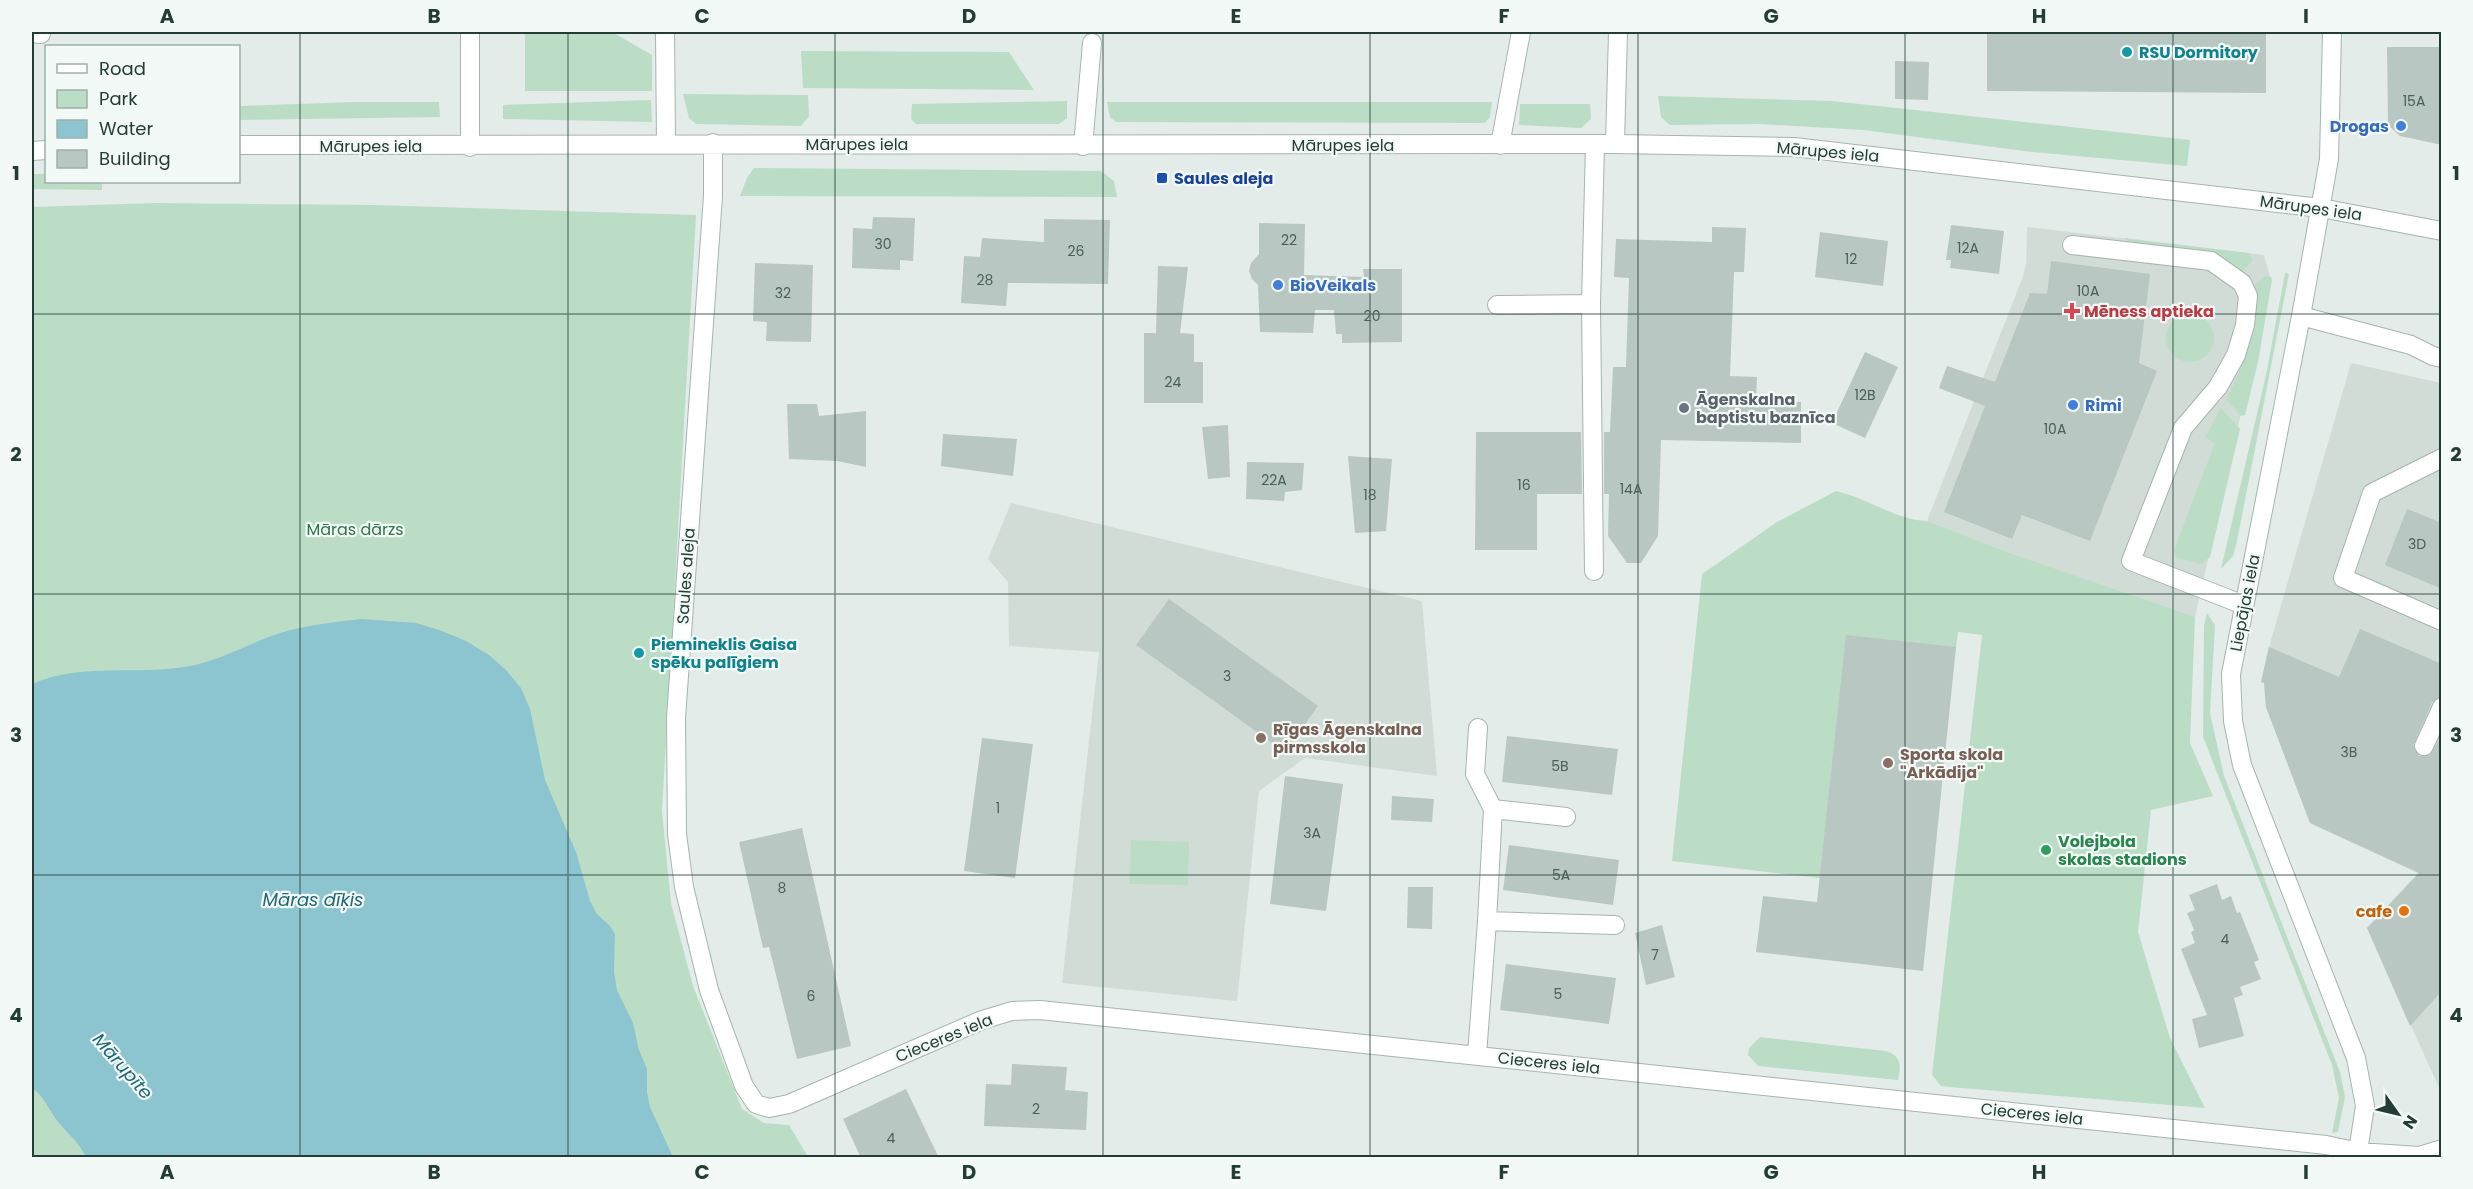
<svg xmlns="http://www.w3.org/2000/svg" width="2473" height="1189" viewBox="0 0 2473 1189" font-family="Poppins,sans-serif">
<style>
.built{fill:#d1dcd7}
.green{fill:#bcddc5}
.water{fill:#8cc5d0}
.building{fill:#b8c7c1}
.lines{fill:none;stroke-linecap:round;stroke-linejoin:round}
.minor-casing{stroke:#a6b4af;stroke-width:20}
.minor{stroke:#fff;stroke-width:18}
.grid{fill:none;stroke:#233d36;stroke-width:1.5;stroke-opacity:0.55}
.culture-dot{fill:#0f9aa8;stroke:#f3f9f6;stroke-width:2}
.shop-dot{fill:#3f7fe0;stroke:#f3f9f6;stroke-width:2}
.transit-dot{fill:#1a4fb4;stroke:#f3f9f6;stroke-width:2}
.health-dot{fill:#e0444e;stroke:#f3f9f6;stroke-width:2}
.worship-dot{fill:#6b7280;stroke:#f3f9f6;stroke-width:2}
.education-dot{fill:#8d6e63;stroke:#f3f9f6;stroke-width:2}
.leisure-dot{fill:#2e9e5b;stroke:#f3f9f6;stroke-width:2}
.food-dot{fill:#e8710a;stroke:#f3f9f6;stroke-width:2}
.labels{text-anchor:middle;dominant-baseline:central;stroke-width:4.5;stroke-linejoin:round;paint-order:stroke}
.number-label{font-size:14px;fill:#486059}
.culture-label{font-size:16px;font-weight:bold;fill:#0d838f;stroke:#f3f9f6;text-anchor:start}
.shop-label{font-size:16px;font-weight:bold;fill:#366cbe;stroke:#f3f9f6;text-anchor:start}
.street-label{font-size:16px;fill:#233d36;stroke:#f3f9f6}
.transit-label{font-size:16px;font-weight:bold;fill:#164399;stroke:#f3f9f6;text-anchor:start}
.health-label{font-size:16px;font-weight:bold;fill:#be3a42;stroke:#f3f9f6;text-anchor:start}
.worship-label{font-size:16px;font-weight:bold;fill:#5b616d;stroke:#f3f9f6;text-anchor:start}
.park-label{font-size:16px;fill:#2e7348;stroke:#f3f9f6}
.education-label{font-size:16px;font-weight:bold;fill:#785e54;stroke:#f3f9f6;text-anchor:start}
.leisure-label{font-size:16px;font-weight:bold;fill:#27864d;stroke:#f3f9f6;text-anchor:start}
.food-label{font-size:16px;font-weight:bold;fill:#c56008;stroke:#f3f9f6;text-anchor:end}
.water-label{font-size:18px;font-style:italic;fill:#1f6977;stroke:#f3f9f6}
.neatline{fill:none;stroke:#233d36;stroke-width:2}
.grid-label{font-size:20px;text-anchor:middle;font-weight:bold;fill:#233d36}
</style>
<rect width="100%" height="100%" fill="#e3ece8"/>
<!-- built -->
<path class="built" d="M2027,227L2264,255L2271,280L2195,617L2098,588L1927,521L2022,279L2026,265Z
M2351,363L2441,383V1092L2367,928L2418,873L2310,823L2266,707L2264,683L2261,682L2269,647Z
M1011,503L1422,601L1437,776L1305,758L1259,791L1237,1001L1062,983L1099,652L1009,646L1008,582L988,559Z"/>
<!-- green -->
<path class="green" d="M525,32H612L652,55V91H525Z
M801,51L1009,52L1034,90L803,88Z
M683,94L808,95L809,116L801,126L696,124L689,118Z
M1658,96L1832,101L2190,140L2187,166L2032,152L1863,130L1760,124L1670,125L1661,117Z
M651,100L652,122L503,119V105Z
M1067,101V118L1059,124H916L911,119L912,104Z
M355,102H439L440,117L239,120V106Z
M1107,102H1492L1490,117L1485,123L1116,122L1110,117Z
M1520,104H1590L1591,119L1581,128L1519,125Z
M754,168L1101,171L1114,181L1117,197L740,196L747,178Z
M32,174H46V182H102V190L32,189Z
M155,203L375,205L696,215L662,811L671,903L693,986L742,1109L764,1123L789,1125L808,1157L32,1158V207Z
M2124,238L2249,253L2253,260L2241,273C2215,245 2170,248 2134,244Z
M2285,273L2289,274L2237,541L2233,556L2221,569L2266,375Z
M2266,276L2271,277L2272,280L2258,362L2245,415L2241,416L2226,399C2246,363 2255,330 2250,289Z
M2166 338a24 24 0 1 1 48 0a24 24 0 1 1-48 0Z
M2221,408L2240,429L2210,557L2201,564L2177,558L2174,550L2215,443L2205,437Z
M1836,491C1867,498 1896,520 1927,521L2015,555L2195,617L2190,743L2213,796L2151,810L2138,932L2170,1038L2205,1108L1950,1087L1941,1086L1932,1075L1982,635L1958,632L1956,647L1820,878L1672,861L1702,574L1777,522Z
M2207,613L2215,625L2210,713L2224,776L2340,1072L2345,1097L2338,1132L2332,1133L2339,1098L2332,1065L2203,737L2204,625Z
M1131,840L1189,842L1188,885L1129,884Z
M1760,1037L1886,1051C1902,1056 1901,1066 1898,1080L1758,1066L1748,1055L1749,1048Z"/>
<!-- water -->
<path class="water" d="M361,619L416,623L442,631L466,641L489,655L506,670L521,688L530,709L545,780L576,852L590,901L597,914L610,926L615,934L614,972L617,990L633,1023L639,1050L647,1069V1092L650,1107L673,1157H86C77,1140 71,1137 59,1123C49,1111 45,1097 32,1088V684C82,662 137,676 190,666C221,660 250,643 280,633C307,625 334,622 361,619Z"/>
<!-- building -->
<path class="building" d="M1987,32H2266V93L1987,91Z
M2387,47H2439L2442,145L2400,136L2388,125Z
M1895,61L1929,62L1928,100L1895,99Z
M873,217L915,218L913,261L900,260V270L852,268L853,228L872,229Z
M1044,219L1110,220L1108,284L1008,283L1006,306L961,303L964,256L980,257L982,238L1044,242Z
M1259,223L1305,224L1304,275L1364,277L1363,269H1402V342L1342,343V334H1336L1334,310H1315L1313,333L1260,332L1258,285L1252,279L1249,271L1251,263L1259,254Z
M1951,225L2004,231L1999,274L1950,268L1951,260H1946Z
M1712,227L1746,228L1744,272H1734L1730,376L1757,377L1756,401L1801,402V443L1661,440L1658,536L1641,563H1627L1608,536L1609,494H1604V432H1610L1613,367H1626L1629,278L1614,277L1616,239L1712,242Z
M1820,232L1888,241L1883,286L1815,277Z
M2051,261L2150,274L2139,363L2157,371L2090,541L2022,515L2012,539L1944,512L1985,406L1939,388L1947,366L1995,382L2030,293L2047,294Z
M755,263L813,265L811,342L766,341L767,322L753,321Z
M1158,266L1188,267L1180,333L1194,334V362H1203V403H1144V333H1156Z
M1865,352L1898,367L1865,438L1832,423Z
M787,404H817L819,416L866,411V467L837,461L789,459Z
M1228,425L1230,477L1208,479L1202,427Z
M1476,432H1581L1582,494H1537V550H1475Z
M943,434L1017,439L1013,476L941,466Z
M1348,456L1392,459L1386,531L1355,533Z
M1247,462L1304,463L1302,490L1285,492L1284,501L1246,499Z
M2407,509L2442,523V589L2385,565Z
M1169,599L1318,706L1285,752L1136,645Z
M2360,629L2442,664V696L2432,702L2413,746L2419,756L2430,755L2442,735V991L2410,1026L2367,928L2419,873L2310,823L2266,707L2264,683L2261,682L2269,647L2339,677Z
M1846,635L1956,647L1923,971L1756,952L1763,896L1817,902Z
M1507,736L1618,749L1612,795L1502,782Z
M982,738L1033,744L1015,878L964,871Z
M1285,776L1343,784L1326,911L1270,904Z
M1392,796L1434,799L1432,822L1391,820Z
M802,828L851,1046L797,1059L769,947L763,948L739,842Z
M1509,845L1619,860L1613,905L1503,890Z
M2217,884L2222,900L2231,896L2237,913L2240,912L2259,960L2254,962L2261,979L2240,987L2243,995L2234,998L2244,1036L2199,1048L2192,1019L2207,1015L2181,949L2195,943L2191,932L2194,930L2187,913L2195,910L2189,895Z
M1408,887H1433L1432,929L1407,928Z
M1662,925L1675,977L1646,985L1635,933Z
M1506,964L1616,978L1609,1024L1500,1010Z
M1012,1064L1067,1067L1065,1090L1088,1092L1086,1130L984,1126L986,1084L1011,1085Z
M906,1089L939,1158H861L843,1119Z"/>
<g class="lines">
<defs>
<path id="minor" d="M665,32L666,143
M2332,32L2329,159L2301,316L2231,674L2233,721L2242,765L2356,1058L2365,1106L2357,1158
M32,33L41,34
M713,143V196L676,718L677,834L684,887L709,990L744,1086L756,1104L769,1108L789,1104L982,1020L1012,1011L1040,1010L2326,1145L2359,1152L2419,1156L2442,1149
M1615,144L1618,32
M238,145L1615,144L1794,147L2321,208L2442,231
M1500,145L1521,32
M1083,146L1092,43
M470,147V32
M32,151L46,150
M2072,245L2211,261L2242,283L2248,296L2245,325L2236,355L2218,387L2183,428L2131,561L2244,605
M1591,304L1595,144
M1497,305L1591,304L1594,571
M2301,316L2411,345L2433,356L2442,358
M2442,458L2372,493L2343,578L2442,621
M2424,746L2442,707
M1493,809L1566,817
M1487,921L1615,925
M1477,1055L1487,921L1493,809L1475,774L1478,728"/>
</defs>
<!-- minor casing -->
<use href="#minor" class="minor-casing"/>
<!-- minor -->
<use href="#minor" class="minor"/>
</g>
<!-- grid -->
<path class="grid" d="M300,32V1158M568,32V1158M835,32V1158M1103,32V1158M1370,32V1158M1638,32V1158M1905,32V1158M2173,32V1158M32,314H2442M32,594H2442M32,875H2442"/>
<!-- markers -->
<g class="culture-dot">
<circle cx="2127" cy="52" r="6"/>
<circle cx="639" cy="653" r="6"/>
</g>
<g class="shop-dot">
<circle cx="2401" cy="126" r="6"/>
<circle cx="1278" cy="285" r="6"/>
<circle cx="2073" cy="405" r="6"/>
</g>
<rect class="transit-dot" x="1156" y="172" width="12" height="12" rx="3"/>
<path class="health-dot" d="M2069 302h6v6h6v6h-6v6h-6v-6h-6v-6h6z"/>
<circle class="worship-dot" cx="1684" cy="408" r="6"/>
<g class="education-dot">
<circle cx="1261" cy="738" r="6"/>
<circle cx="1888" cy="763" r="6"/>
</g>
<circle class="leisure-dot" cx="2046" cy="850" r="6"/>
<circle class="food-dot" cx="2404" cy="911" r="6"/>
<g class="labels">
<!-- number labels -->
<g class="number-label">
<text x="2414" y="101">15A</text>
<text x="1289" y="240">22</text>
<text x="883" y="244">30</text>
<text x="1968" y="248">12A</text>
<text x="1076" y="251">26</text>
<text x="1851" y="259">12</text>
<text x="985" y="280">28</text>
<text x="2088" y="291">10A</text>
<text x="783" y="293">32</text>
<text x="1372" y="316">20</text>
<text x="1173" y="382">24</text>
<text x="1865" y="395">12B</text>
<text x="2055" y="429">10A</text>
<text x="1274" y="480">22A</text>
<text x="1524" y="485">16</text>
<text x="1631" y="489">14A</text>
<text x="1370" y="495">18</text>
<text x="2417" y="544">3D</text>
<text x="1227" y="676">3</text>
<text x="2349" y="752">3B</text>
<text x="1560" y="766">5B</text>
<text x="998" y="808">1</text>
<text x="1312" y="833">3A</text>
<text x="1561" y="875">5A</text>
<text x="782" y="888">8</text>
<text x="2225" y="939">4</text>
<text x="1655" y="955">7</text>
<text x="1558" y="994">5</text>
<text x="811" y="996">6</text>
<text x="1036" y="1109">2</text>
<text x="891" y="1138">4</text>
</g>
<!-- culture labels -->
<g class="culture-label">
<text x="2139" y="52">RSU Dormitory</text>
<text x="651" y="644">Piemineklis Gaisa<tspan x="651" dy="18">spēku palīgiem</tspan></text>
</g>
<!-- shop labels -->
<g class="shop-label">
<text x="2389" y="126" text-anchor="end">Drogas</text>
<text x="1290" y="285">BioVeikals</text>
<text x="2085" y="405">Rimi</text>
</g>
<!-- street labels -->
<g class="street-label">
<text x="857" y="144">Mārupes iela</text>
<text x="1343" y="145">Mārupes iela</text>
<text x="371" y="146">Mārupes iela</text>
<text transform="translate(1828 152) rotate(5)">Mārupes iela</text>
<text transform="translate(2311 208) rotate(8)">Mārupes iela</text>
<text transform="translate(686 576) rotate(-86)">Saules aleja</text>
<text transform="translate(2245 603) rotate(-79)">Liepājas iela</text>
<text transform="translate(944 1038) rotate(-22)">Cieceres iela</text>
<text transform="translate(1549 1063) rotate(6)">Cieceres iela</text>
<text transform="translate(2032 1114) rotate(6)">Cieceres iela</text>
</g>
<!-- transit labels -->
<g class="transit-label">
<text x="1174" y="178">Saules aleja</text>
</g>
<!-- health labels -->
<g class="health-label">
<text x="2084" y="311">Mēness aptieka</text>
</g>
<!-- worship labels -->
<g class="worship-label">
<text x="1696" y="399">Āgenskalna<tspan x="1696" dy="18">baptistu baznīca</tspan></text>
</g>
<!-- park labels -->
<g class="park-label">
<text x="355" y="529">Māras dārzs</text>
</g>
<!-- education labels -->
<g class="education-label">
<text x="1273" y="729">Rīgas Āgenskalna<tspan x="1273" dy="18">pirmsskola</tspan></text>
<text x="1900" y="754">Sporta skola<tspan x="1900" dy="18">"Arkādija"</tspan></text>
</g>
<!-- leisure labels -->
<g class="leisure-label">
<text x="2058" y="841">Volejbola<tspan x="2058" dy="18">skolas stadions</tspan></text>
</g>
<!-- food labels -->
<g class="food-label">
<text x="2392" y="911">cafe</text>
</g>
<!-- water labels -->
<g class="water-label">
<text x="313" y="899">Māras dīķis</text>
<text transform="translate(123 1066) rotate(49)">Mārupīte</text>
</g>
</g>
<!-- border -->
<rect width="2473" height="1189" fill="none" stroke="#f3f9f6" stroke-width="66"/>
<!-- legend -->
<rect x="45" y="45" width="195" height="138" fill="#f3f9f6" stroke="#a0aea9" stroke-width="1.5"/>
<rect x="57" y="64" width="30" height="9" fill="#ffffff" stroke="#a0aea9" stroke-width="1.5"/>
<text x="99" y="75" font-size="18" fill="#233d36">Road</text>
<rect x="57" y="90" width="30" height="18" fill="#bcddc5" stroke="#a0aea9" stroke-width="1.5"/>
<text x="99" y="105" font-size="18" fill="#233d36">Park</text>
<rect x="57" y="120" width="30" height="18" fill="#8cc5d0" stroke="#a0aea9" stroke-width="1.5"/>
<text x="99" y="135" font-size="18" fill="#233d36">Water</text>
<rect x="57" y="150" width="30" height="18" fill="#b8c7c1" stroke="#a0aea9" stroke-width="1.5"/>
<text x="99" y="165" font-size="18" fill="#233d36">Building</text>
<!-- north arrow -->
<g transform="translate(2398 1114) rotate(124)" stroke="#f3f9f6" stroke-width="4.5" paint-order="stroke">
<path d="M0-4.5L10 22L0 15L-10 22Z" fill="#233d36"/>
<text y="-9" font-size="16" font-weight="bold" text-anchor="middle" fill="#233d36">N</text>
</g>
<rect x="33" y="33" width="2407" height="1123" class="neatline"/>
<g class="grid-label">
<text x="167" y="23">A</text>
<text x="434" y="23">B</text>
<text x="702" y="23">C</text>
<text x="969" y="23">D</text>
<text x="1236" y="23">E</text>
<text x="1504" y="23">F</text>
<text x="1771" y="23">G</text>
<text x="2039" y="23">H</text>
<text x="2306" y="23">I</text>
<text x="16" y="180">1</text>
<text x="2456" y="180">1</text>
<text x="16" y="461">2</text>
<text x="2456" y="461">2</text>
<text x="16" y="742">3</text>
<text x="2456" y="742">3</text>
<text x="16" y="1022">4</text>
<text x="2456" y="1022">4</text>
<text x="167" y="1179">A</text>
<text x="434" y="1179">B</text>
<text x="702" y="1179">C</text>
<text x="969" y="1179">D</text>
<text x="1236" y="1179">E</text>
<text x="1504" y="1179">F</text>
<text x="1771" y="1179">G</text>
<text x="2039" y="1179">H</text>
<text x="2306" y="1179">I</text>
</g>
</svg>
